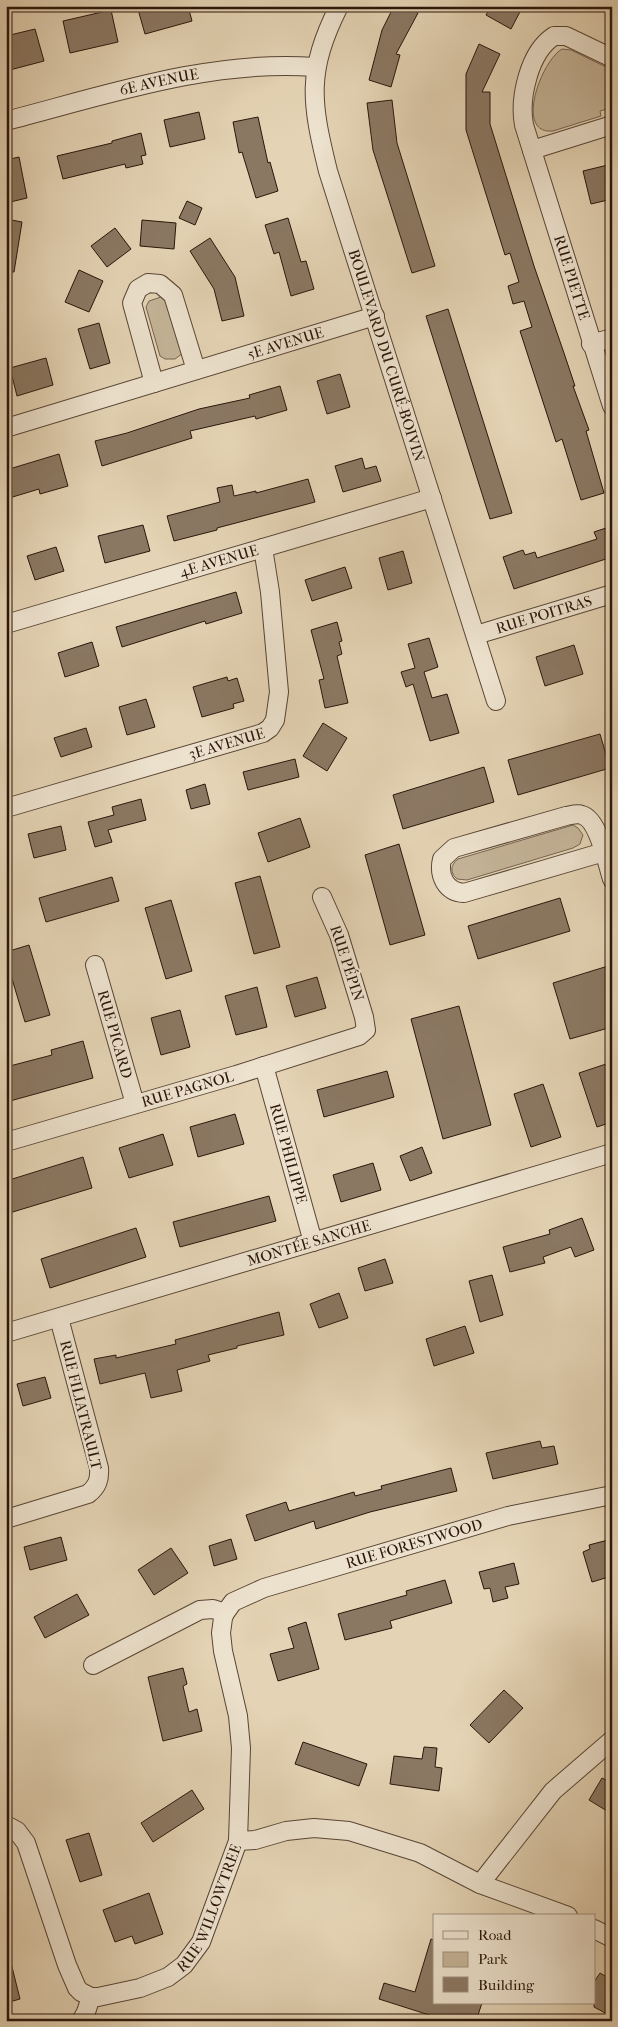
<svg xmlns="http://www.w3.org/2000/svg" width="618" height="2027" viewBox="0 0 618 2027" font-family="'IM FELL French Canon',serif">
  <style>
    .green { fill: #c4b397; stroke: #776451 }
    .building { fill: #8b7863; stroke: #2a160b }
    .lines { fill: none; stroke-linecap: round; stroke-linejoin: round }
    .minor-casing { stroke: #584535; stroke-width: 20 }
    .minor { stroke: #ede2ce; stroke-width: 18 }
    .labels { text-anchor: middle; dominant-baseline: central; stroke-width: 4.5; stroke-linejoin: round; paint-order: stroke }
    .street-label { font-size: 15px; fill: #2a160b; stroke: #ede2ce }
  </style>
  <rect width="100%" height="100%" fill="#e4d3b4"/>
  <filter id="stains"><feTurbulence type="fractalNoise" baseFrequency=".004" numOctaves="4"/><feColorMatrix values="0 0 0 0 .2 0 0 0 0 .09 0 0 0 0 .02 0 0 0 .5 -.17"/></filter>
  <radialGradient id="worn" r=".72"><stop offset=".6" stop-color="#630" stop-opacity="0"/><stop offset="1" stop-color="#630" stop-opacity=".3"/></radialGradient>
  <g class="green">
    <path d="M 562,49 L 571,50 L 612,70 L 612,113 L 608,114 L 607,109 L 600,111 L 601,116 L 553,131 C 514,135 541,61 562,49 Z"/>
    <polygon points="167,295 183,353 175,359 165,359 160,356 146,307 149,301"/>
    <path d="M 573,825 L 578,828 L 583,835 L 580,844 L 573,848 L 467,880 L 457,879 C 450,873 450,865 458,859 Z"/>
  </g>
  <g class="building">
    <polygon points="137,6 188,6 192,21 145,34"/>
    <polygon points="394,6 405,6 418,13 396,54 400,55 391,87 369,80 382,30"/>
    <polygon points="491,6 523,6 511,29 486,15"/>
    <polygon points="111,10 118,42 70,53 63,21"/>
    <polygon points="35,29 44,61 6,71 6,36"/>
    <polygon points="479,44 500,54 482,92 490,92 490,124 534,266 565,356 575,386 573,386 589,430 586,431 604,493 581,500 562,439 556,442 520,331 532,327 524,301 513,304 508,286 519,282 510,253 505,255 466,130 466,74"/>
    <polygon points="392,100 397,143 435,266 412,273 373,150 367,103"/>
    <polygon points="199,112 205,139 170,147 164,120"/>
    <polygon points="258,117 268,163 270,162 278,191 256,198 242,152 239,153 233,122"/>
    <polygon points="141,133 146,155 141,156 143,164 126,168 125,164 63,179 57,156 112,143 112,141"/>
    <polygon points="19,157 27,198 6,203 6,160"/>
    <polygon points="612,164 612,199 591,204 583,171"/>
    <polygon points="187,201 202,208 195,225 179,218"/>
    <polygon points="288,218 301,262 306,261 314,289 291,296 279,252 274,254 265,225"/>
    <polygon points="6,219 22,222 14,272 6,272"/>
    <polygon points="142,220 176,223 174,249 140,246"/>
    <polygon points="115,228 131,249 107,267 91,246"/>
    <polygon points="210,238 235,277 244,316 222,321 214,289 190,251"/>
    <polygon points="79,270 103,281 89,312 65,302"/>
    <polygon points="448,309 512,513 490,519 426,316"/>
    <polygon points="99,323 110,363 90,369 78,329"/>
    <polygon points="46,358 53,385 17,396 10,368"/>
    <polygon points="340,374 350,407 327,414 317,381"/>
    <polygon points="280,386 287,410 256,419 255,416 190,431 192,438 102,466 95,441 127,433 199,409 250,398 249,395"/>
    <polygon points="59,454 68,486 40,494 39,489 6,499 6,470"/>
    <polygon points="362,458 365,469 376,466 381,481 343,492 335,466"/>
    <polygon points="308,479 315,502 217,528 217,530 174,541 167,516 220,502 217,488 232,485 234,496 256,491 256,493"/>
    <polygon points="143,525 150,551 105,563 98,536"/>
    <polygon points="612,526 612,557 514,589 503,557 523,550 525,555 535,552 537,558 597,539 594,532"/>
    <polygon points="56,547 64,571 35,580 27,556"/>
    <polygon points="403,551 412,583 388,590 379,558"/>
    <polygon points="345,567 352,588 312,601 305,580"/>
    <polygon points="236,592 242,613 206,624 205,621 122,647 116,627"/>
    <polygon points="337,622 342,641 339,642 342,654 337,656 348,703 325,708 319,680 324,679 311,630"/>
    <polygon points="429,638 438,667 424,672 432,698 447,694 459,733 430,741 413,684 406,687 401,672 415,668 408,644"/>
    <polygon points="92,642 99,666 65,677 58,653"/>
    <polygon points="574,645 583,674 545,686 536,657"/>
    <polygon points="227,677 228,681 237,678 244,701 233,704 234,708 202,717 193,687"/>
    <polygon points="146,699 155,727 127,735 119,707"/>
    <polygon points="323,723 347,738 327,771 303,756"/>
    <polygon points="86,728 92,747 61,757 54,738"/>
    <polygon points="600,734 610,768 518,795 508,760"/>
    <polygon points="295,759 299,777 248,790 243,772"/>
    <polygon points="484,767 494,802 403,829 393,795"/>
    <polygon points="205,784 210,804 191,809 186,790"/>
    <polygon points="141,799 146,820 108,830 112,842 95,847 88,822 114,815 112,807"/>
    <polygon points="300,818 310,847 268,862 258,833"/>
    <polygon points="61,826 66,850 34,858 28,834"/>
    <polygon points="399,844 425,935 390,945 365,855"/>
    <polygon points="260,876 280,947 254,954 235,883"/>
    <polygon points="112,877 119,901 46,922 39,898"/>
    <polygon points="560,898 570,931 478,959 468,926"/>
    <polygon points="171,900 192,971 166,979 145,908"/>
    <polygon points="29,945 50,1015 25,1022 6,959 6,952"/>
    <polygon points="608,966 612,979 612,1027 570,1039 553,983"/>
    <polygon points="317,977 326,1008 295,1017 286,986"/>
    <polygon points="257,987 267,1027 236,1035 225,996"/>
    <polygon points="459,1006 491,1125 443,1139 411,1019"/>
    <polygon points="180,1010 190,1047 161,1055 151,1018"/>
    <polygon points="83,1041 93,1078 10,1101 6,1088 6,1067 52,1055 51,1050"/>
    <polygon points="612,1062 612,1122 597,1127 579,1073"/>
    <polygon points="387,1071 394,1097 324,1117 317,1090"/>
    <polygon points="543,1084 561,1137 531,1147 514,1094"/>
    <polygon points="235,1114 244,1144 198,1157 190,1127"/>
    <polygon points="163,1134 173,1165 129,1178 119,1148"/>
    <polygon points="422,1147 432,1173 410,1181 400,1156"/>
    <polygon points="83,1157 92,1188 6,1214 6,1181"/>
    <polygon points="373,1163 381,1190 341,1202 333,1175"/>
    <polygon points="269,1196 276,1221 180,1247 173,1222"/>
    <polygon points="582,1218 594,1250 575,1257 571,1247 543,1257 545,1263 510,1272 503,1247 550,1234 549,1230"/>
    <polygon points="136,1228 146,1257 50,1288 41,1259"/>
    <polygon points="385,1259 393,1283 365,1291 358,1268"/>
    <polygon points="492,1275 503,1315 480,1322 469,1281"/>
    <polygon points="339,1293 348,1318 319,1328 310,1304"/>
    <polygon points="279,1312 284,1335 237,1346 237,1348 208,1355 210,1361 177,1370 182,1391 151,1398 145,1373 100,1384 94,1359 116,1355 116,1358 176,1344 175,1340"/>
    <polygon points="465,1326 474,1353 434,1366 426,1339"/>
    <polygon points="45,1377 51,1398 23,1406 17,1384"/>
    <polygon points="540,1441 542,1448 554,1446 558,1464 493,1479 486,1453"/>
    <polygon points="451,1468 457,1491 370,1512 316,1529 314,1521 255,1541 246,1515 286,1502 289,1511 354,1492 355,1496 382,1489 381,1486"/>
    <polygon points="61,1537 67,1560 30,1570 24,1547"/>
    <polygon points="231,1539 237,1559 214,1566 209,1546"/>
    <polygon points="612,1539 612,1576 592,1582 583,1552 590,1549 589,1545"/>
    <polygon points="171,1548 188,1573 154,1595 138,1570"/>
    <polygon points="514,1563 519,1584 505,1587 508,1598 493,1602 490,1588 484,1589 479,1572"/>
    <polygon points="445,1580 452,1603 390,1621 392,1628 345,1640 338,1614 407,1595 406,1591"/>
    <polygon points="77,1594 89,1615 45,1638 34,1617"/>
    <polygon points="306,1622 319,1669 278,1681 270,1654 294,1648 288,1628"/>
    <polygon points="183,1668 187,1684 183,1686 189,1712 197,1709 202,1731 163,1741 148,1677"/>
    <polygon points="504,1690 523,1708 489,1743 470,1725"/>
    <polygon points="303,1742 367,1764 359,1786 295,1764"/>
    <polygon points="424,1747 437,1748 435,1767 442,1768 439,1791 390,1784 394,1756 422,1759"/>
    <polygon points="602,1778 612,1783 612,1814 589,1800"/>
    <polygon points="192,1790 204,1809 153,1842 141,1823"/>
    <polygon points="89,1833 102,1875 80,1882 66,1840"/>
    <polygon points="149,1893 163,1934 135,1944 132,1936 115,1942 103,1910"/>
    <polygon points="431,1939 434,1940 434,2003 482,2003 476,2021 448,2021 379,1999 384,1983 415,1992"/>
    <polygon points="11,1963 20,1999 6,2003 6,1964"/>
    <polygon points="600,1973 612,1980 612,2006 607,2014 594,2007 594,1982"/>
  </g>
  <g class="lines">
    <defs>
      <g id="minor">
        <path id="s1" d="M 339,6 C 306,72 311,102 328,171 L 496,701"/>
        <path id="s2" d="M 612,58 L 566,36 L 554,36 C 529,52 519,98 524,125 L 612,406"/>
        <path id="s3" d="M 6,121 C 106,95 212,59 315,67"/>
        <polyline points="532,150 612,125"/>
        <polyline points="591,344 612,338"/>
        <polyline points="154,383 132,303 138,289 148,283 160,284 173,295 196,370"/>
        <path id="s4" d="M 6,428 L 375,316"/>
        <path id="s5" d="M 6,624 L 432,498"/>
        <path id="s6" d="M 476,635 L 612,594"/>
        <path id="s7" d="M 6,808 L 263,733 L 270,728 L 275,720 L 279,692 L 270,592 L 263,548"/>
        <path d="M 604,852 L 464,893 C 446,892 438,876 442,859 L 454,848 L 566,816 C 572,815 577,813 582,815 C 599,820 607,864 612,879"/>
        <path id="s8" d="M 95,965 L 135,1104"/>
        <path id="s9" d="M 264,1066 L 313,1242"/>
        <path id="s10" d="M 6,1142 L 236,1075 L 359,1036 L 366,1030 L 364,1017 L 339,935 L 322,897"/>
        <path id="s11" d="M 6,1333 L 612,1153"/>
        <path d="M 6,1519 L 88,1494 C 97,1487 100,1480 99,1468 L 59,1318"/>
        <polyline points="93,1665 200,1610 213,1609 225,1613"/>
        <path id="s12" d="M 6,1825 L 17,1831 L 26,1843 L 67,1965 L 77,1988 L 81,1992 L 91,1997 L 98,1997 L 140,1988 L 168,1977 L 184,1965 L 201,1942 L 238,1841 L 241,1748 L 238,1716 L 223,1651 L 221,1633 L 223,1618 L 225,1613 L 233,1602 L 264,1588 L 508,1516 L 612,1495"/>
        <polyline points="238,1841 255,1840 286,1831 314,1828 349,1831 420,1853 480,1884 568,1916"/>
        <polyline points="480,1884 553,1791 612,1740"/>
        <polyline points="594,1929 612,1938"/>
        <polyline points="81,2021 86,2012 91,1997"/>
      </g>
    </defs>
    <use href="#minor" class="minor-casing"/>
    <use href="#minor" class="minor"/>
  </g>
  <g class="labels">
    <g class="street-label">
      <text stroke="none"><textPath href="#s3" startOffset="158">6E AVENUE</textPath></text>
      <text stroke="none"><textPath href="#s2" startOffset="321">RUE PIETTE</textPath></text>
      <text stroke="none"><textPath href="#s4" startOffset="292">5E AVENUE</textPath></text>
      <text stroke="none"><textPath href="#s1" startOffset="364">BOULEVARD DU CURÉ-BOIVIN</textPath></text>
      <text stroke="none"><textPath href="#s5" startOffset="222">4E AVENUE</textPath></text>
      <text stroke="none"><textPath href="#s6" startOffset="71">RUE POITRAS</textPath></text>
      <text stroke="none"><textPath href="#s7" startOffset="230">3E AVENUE</textPath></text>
      <text transform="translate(347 963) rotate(72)">RUE PÉPIN</text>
      <text stroke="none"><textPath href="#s8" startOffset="72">RUE PICARD</textPath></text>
      <text stroke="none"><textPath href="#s10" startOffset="189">RUE PAGNOL</textPath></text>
      <text stroke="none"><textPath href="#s9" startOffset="91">RUE PHILIPPE</textPath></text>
      <text stroke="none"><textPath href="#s11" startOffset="316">MONTÉE SANCHE</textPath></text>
      <text transform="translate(81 1405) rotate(76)">RUE FILIATRAULT</text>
      <text stroke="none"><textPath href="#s12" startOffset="869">RUE FORESTWOOD</textPath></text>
      <text stroke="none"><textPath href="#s12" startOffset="361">RUE WILLOWTREE</textPath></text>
    </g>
  </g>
  <rect width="618" height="2027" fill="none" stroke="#e4d3b4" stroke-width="25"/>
  <rect x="8" y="8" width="603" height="2012" fill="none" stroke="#2a160b" stroke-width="2.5"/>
  <rect x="12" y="12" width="593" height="2002" fill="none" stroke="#2a160b"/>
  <rect x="433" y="1914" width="162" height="90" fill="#ede2ce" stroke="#9f9080"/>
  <rect x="443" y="1931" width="25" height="8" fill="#ede2ce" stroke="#9f9080"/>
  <text x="478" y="1940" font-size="15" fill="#2a160b">Road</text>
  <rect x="443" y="1952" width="25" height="15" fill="#c4b397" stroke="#9f9080"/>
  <text x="478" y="1964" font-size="15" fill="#2a160b">Park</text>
  <rect x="443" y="1977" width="25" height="15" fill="#8b7863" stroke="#9f9080"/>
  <text x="478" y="1990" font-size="15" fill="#2a160b">Building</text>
  <rect width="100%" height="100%" filter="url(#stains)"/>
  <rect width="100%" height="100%" fill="url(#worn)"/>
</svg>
